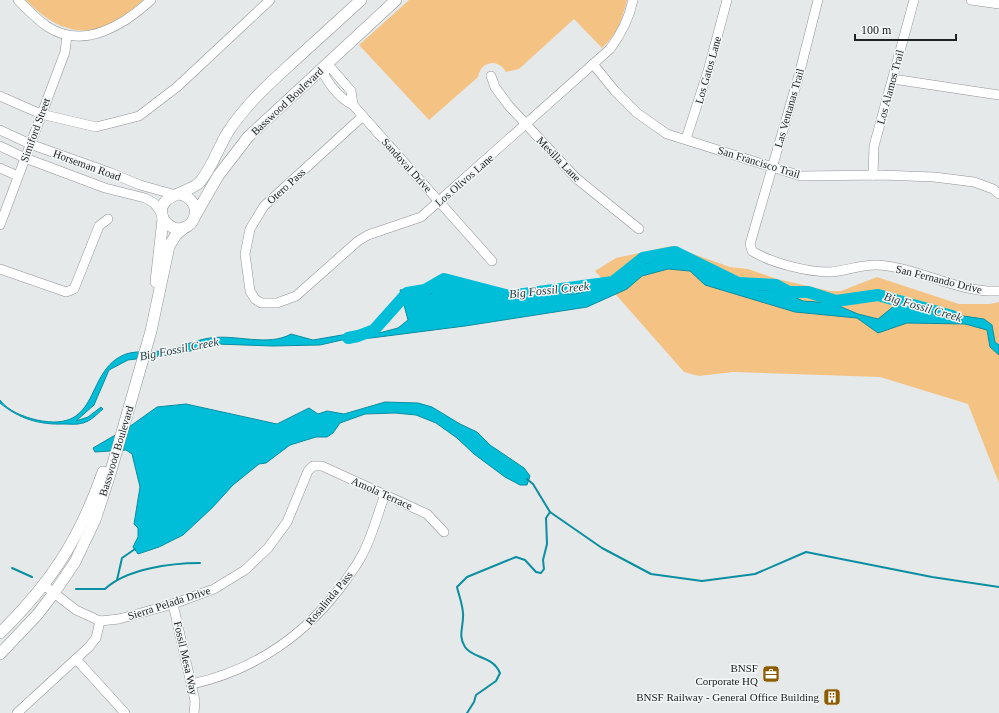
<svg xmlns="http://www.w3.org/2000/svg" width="999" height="713" viewBox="0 0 999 713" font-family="'Times New Roman',serif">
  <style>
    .green { fill: #f4c384 }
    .water { fill: #00bdd8; stroke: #0a8ea1 }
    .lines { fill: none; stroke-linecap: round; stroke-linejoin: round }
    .stream { stroke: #0a8ea1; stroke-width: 2 }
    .river { stroke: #00bdd8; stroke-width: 12 }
    .minor-casing { stroke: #909494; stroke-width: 10 }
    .major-casing { stroke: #909494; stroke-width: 12 }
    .minor { stroke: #fff; stroke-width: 9 }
    .major { stroke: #fff; stroke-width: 11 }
    .labels { text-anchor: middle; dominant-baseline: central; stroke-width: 3; stroke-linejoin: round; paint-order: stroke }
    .street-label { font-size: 11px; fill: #212222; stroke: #f3f7f7 }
    .poi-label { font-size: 11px; fill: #212222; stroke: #f3f7f7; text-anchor: end }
    .water-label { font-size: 12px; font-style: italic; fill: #233c41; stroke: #f3f7f7 }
  </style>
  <rect width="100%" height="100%" fill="#e6e9ea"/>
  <g class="green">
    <path d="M 26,0 L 143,0 C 100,39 67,42 26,0 Z"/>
    <path d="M 409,0 L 627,0 C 622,20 617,34 602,48 L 574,19 L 519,69 L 506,72 C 498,58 481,61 478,77 L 429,120 L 359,45 Z"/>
    <polygon points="671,246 730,267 748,269 777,279 830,291 841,291 877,277 959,304 990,304 999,302 999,483 968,404 880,377 733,372 699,376 684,372 595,271 616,258"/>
  </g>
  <g class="water">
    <path d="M 674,254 L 685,258 L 735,284 L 760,290 L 780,290 L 803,301 L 832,303 L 858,314 L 878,319 L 894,306 L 984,319 L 992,325 L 995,342 L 999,345 L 999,355 L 990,347 L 987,330 L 965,324 L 907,323 L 878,333 L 857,318 L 795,312 L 705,285 L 690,271 L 668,269 L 642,276 L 627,289 L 587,307 L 465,326 L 371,338 L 342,340 L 320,345 L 272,346 L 216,344 L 183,353 L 128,360 L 109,370 L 94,405 L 76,421 L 88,417 L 101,407 L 103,409 C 97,414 91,421 83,423 C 77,425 70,424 64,424 C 40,425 19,419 0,403 L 0,400 C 8,411 24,417 37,420 C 103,434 83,370 126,354 C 138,350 154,353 166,350 C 181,347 195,340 210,338 C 236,334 268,347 291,334 L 313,340 L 342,335 L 379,333 L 398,328 L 408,320 L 400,290 C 411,288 420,292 431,294 L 442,282 L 451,286 L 466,287 L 517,295 L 575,294 L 619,284 L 639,266 Z"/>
    <polygon points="385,402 418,403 432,407 460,424 477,432 490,445 524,468 530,476 527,485 520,485 505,477 474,454 457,438 436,423 416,415 395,413 365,414 340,423 333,433 327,437 316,437 290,445 266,463 259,464 233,485 212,508 183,535 159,547 138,554 133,547 138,537 138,528 134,524 140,487 132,454 126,450 95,452 93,448 129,427 157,407 186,404 277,424 309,408 318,414 327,411 344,414"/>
  </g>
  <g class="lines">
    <g class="stream">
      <polyline points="527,479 533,484 550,512 602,548 651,574 702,581 755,574 806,552 932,577 999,587"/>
      <polyline points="12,568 32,577"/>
      <polyline points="117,580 122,558 135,549"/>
      <path d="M 76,589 L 105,589 C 126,569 171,563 200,563"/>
      <path d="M 467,713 L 474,702 L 476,695 L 496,681 L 500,673 C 492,655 473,659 465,647 C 458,636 463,628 463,617 C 464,608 459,596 457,587 L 467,577 L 516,557 L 525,560 L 536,572 L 541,573 L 544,569 L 543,560 L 547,544 L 546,518 L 550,512"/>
    </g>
    <polyline class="river" points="348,338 358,336 374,330 407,293 425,290 444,279 509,296 613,282 643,258 675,252 738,283 776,285 789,292 808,292 836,301 878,295 952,316"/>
    <defs>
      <g id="minor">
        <path d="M 18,0 C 28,10 37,20 48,27 C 84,50 124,25 151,0"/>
        <path d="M 818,0 L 799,75 L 750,244 L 752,251 C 771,263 807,272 830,272 C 846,271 862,264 878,265 C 920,268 957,293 999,291"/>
        <polyline points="971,0 999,4"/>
        <polyline points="593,64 615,91 637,113 667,134 801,176 881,175 934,177 974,182 993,189 999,194"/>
        <path d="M 322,68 L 332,69 L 351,91 L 353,105 C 340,99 325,81 322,68 Z"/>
        <polyline points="491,76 495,87 509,106 576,178 639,229"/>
        <polyline points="893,79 999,95"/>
        <polyline points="0,96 41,114 96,127 139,116 177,87 270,0"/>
        <polyline points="353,105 492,261"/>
        <path d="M 363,116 L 264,206 L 250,229 L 245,254 L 250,291 L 255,299 L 261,303 L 277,303 L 296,296 L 358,241 L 368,235 L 421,217 L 610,49 C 622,33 629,19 633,0"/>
        <polyline points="0,130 30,144 111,173 140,185 176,195"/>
        <polyline points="686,139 708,71 727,0"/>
        <polyline points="0,146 25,158 105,188 145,198 154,203 162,214"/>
        <polyline points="0,168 18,176"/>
        <polyline points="873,175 874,146 914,0"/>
        <polyline points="0,225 65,52 67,35"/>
        <polyline points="0,269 66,292 74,289 99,226 108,219"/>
        <polyline points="45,586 76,610 100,621 119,619 173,604 214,589 245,570 268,548 287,522 308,471 313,466 322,466 427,514 444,532"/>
        <polyline points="173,604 195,701 194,713"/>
        <polyline points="76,659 125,713"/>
        <path d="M 192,684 C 256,670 308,633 346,580 C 351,572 357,565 361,557 C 372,538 377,515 385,495"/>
        <polyline points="17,713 89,647 96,638 100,621"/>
      </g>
      <g id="major">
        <path d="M 179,194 C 206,200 196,234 174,228 C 169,226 165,222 163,218 C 154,194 189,194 200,182 C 212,168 218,148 228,132 C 246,104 270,83 294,61 C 316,41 339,20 361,0"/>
        <polyline points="195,216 218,176 248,137 396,0"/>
        <polyline points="156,282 163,219"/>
        <path d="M 0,633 C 51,583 79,540 103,472"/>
        <polyline points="0,654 37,615 54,593 75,562 95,520 110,474 151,331 169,246 176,235 185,227"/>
      </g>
    </defs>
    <use href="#minor" class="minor-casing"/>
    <use href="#major" class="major-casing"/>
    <use href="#minor" class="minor"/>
    <use href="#major" class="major"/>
  </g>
  <defs>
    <symbol id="office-square" viewBox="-11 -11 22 22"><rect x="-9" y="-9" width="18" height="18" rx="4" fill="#8c5c05" stroke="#f3f7f7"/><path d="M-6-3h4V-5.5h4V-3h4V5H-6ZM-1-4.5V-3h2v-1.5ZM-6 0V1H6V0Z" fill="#fff"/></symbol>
    <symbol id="building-square" viewBox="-11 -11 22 22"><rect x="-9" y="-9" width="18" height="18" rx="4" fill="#8c5c05" stroke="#f3f7f7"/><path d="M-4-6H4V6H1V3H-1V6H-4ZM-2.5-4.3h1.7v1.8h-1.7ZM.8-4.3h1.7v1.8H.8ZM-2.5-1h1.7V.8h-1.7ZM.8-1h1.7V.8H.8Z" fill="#fff"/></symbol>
  </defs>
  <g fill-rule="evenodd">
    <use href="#office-square" x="761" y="664" width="20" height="20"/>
    <use href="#building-square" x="822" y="687" width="20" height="20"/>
  </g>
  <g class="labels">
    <g class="street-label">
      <text transform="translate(708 70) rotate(-74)">Los Gatos Lane</text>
      <text transform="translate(890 87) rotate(-75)">Los Alamos Trail</text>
      <text transform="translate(287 101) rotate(-43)">Basswood Boulevard</text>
      <text transform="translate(789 108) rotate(-74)">Las Ventanas Trail</text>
      <text transform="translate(35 130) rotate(-70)">Simiford Street</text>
      <text transform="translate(559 159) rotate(46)">Mesilla Lane</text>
      <text transform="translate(759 162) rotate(17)">San Francisco Trail</text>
      <text transform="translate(87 165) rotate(20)">Horseman Road</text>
      <text transform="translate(407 165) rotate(48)">Sandoval Drive</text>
      <text transform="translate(464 180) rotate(-41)">Los Olivos Lane</text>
      <text transform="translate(286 186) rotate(-42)">Otero Pass</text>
      <text transform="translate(939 279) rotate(14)">San Fernando Drive</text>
      <text transform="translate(116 451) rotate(-73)">Basswood Boulevard</text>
      <text transform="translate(382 493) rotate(24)">Amola Terrace</text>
      <text transform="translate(329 598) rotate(-50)">Rosalinda Pass</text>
      <text transform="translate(169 603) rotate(-18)">Sierra Pelada Drive</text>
      <text transform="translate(186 658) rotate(77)">Fossil Mesa Way</text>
    </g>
    <g class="poi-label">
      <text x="758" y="668">BNSF<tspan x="758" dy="13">Corporate HQ</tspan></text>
      <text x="819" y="697">BNSF Railway - General Office Building</text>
    </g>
    <g class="water-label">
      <text transform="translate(549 290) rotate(-6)">Big Fossil Creek</text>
      <text transform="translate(923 307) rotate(16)">Big Fossil Creek</text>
      <text transform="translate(179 349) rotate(-11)">Big Fossil Creek</text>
    </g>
  </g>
  <path d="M855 34v6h101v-6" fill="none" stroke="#212222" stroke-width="2"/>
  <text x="861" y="34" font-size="12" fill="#212222" stroke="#f3f7f7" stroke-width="3" paint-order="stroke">100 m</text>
</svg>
